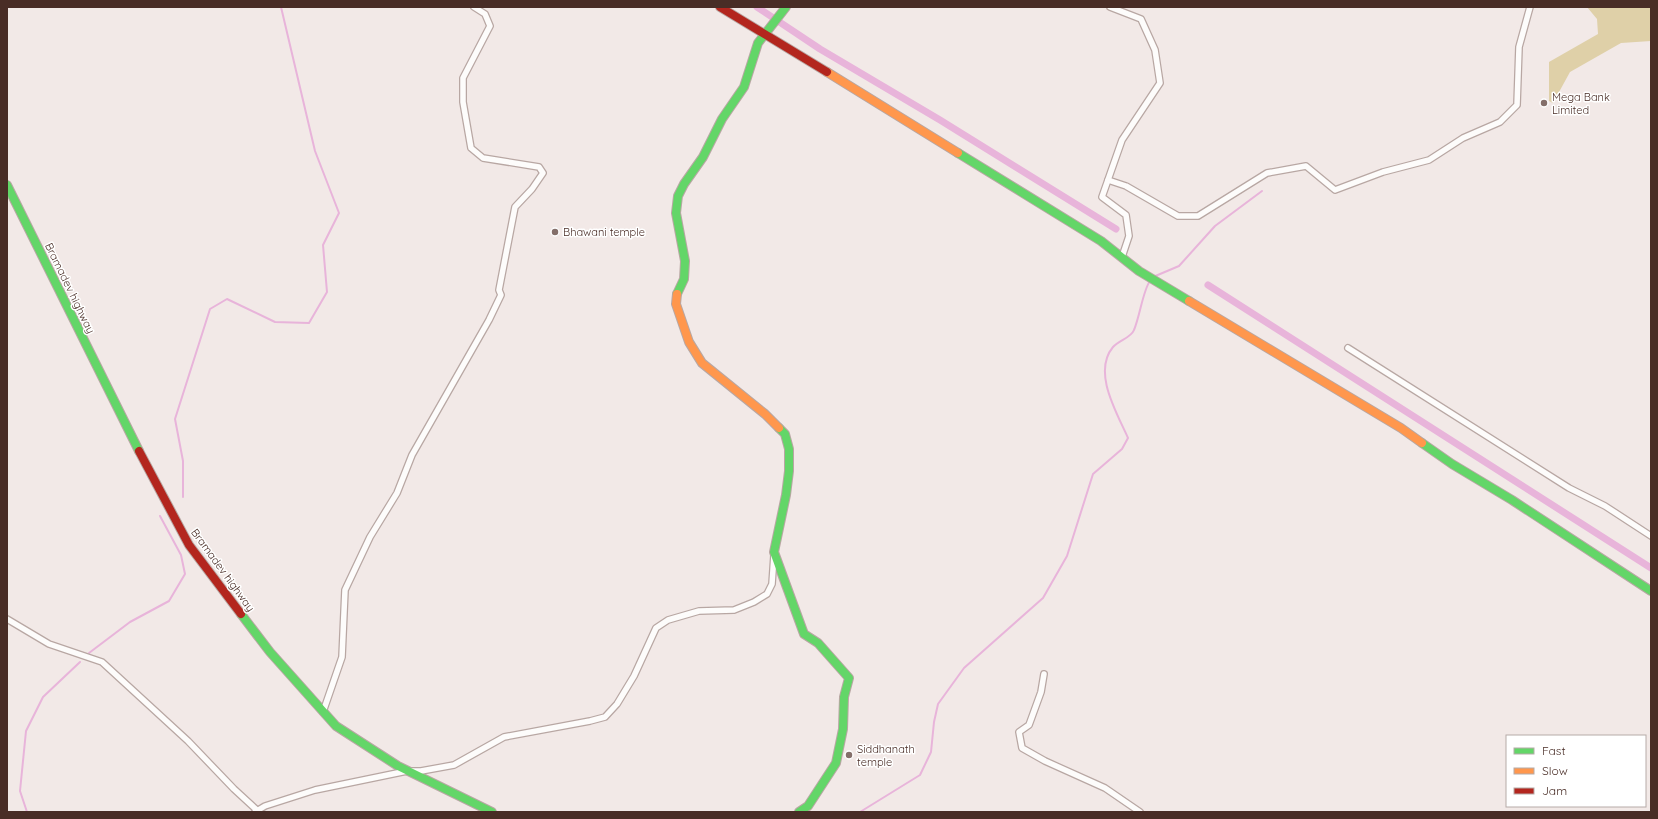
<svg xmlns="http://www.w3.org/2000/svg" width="1658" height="819" viewBox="0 0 1658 819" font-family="Quicksand,sans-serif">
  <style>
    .green { fill: #dfd0a8 }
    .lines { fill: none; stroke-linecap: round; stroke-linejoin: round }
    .stream { stroke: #e8b4da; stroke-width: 2 }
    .canal { stroke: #e8b4da; stroke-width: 7 }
    .street-casing { stroke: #b8a7a3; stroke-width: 8 }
    .fast-casing { stroke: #b8a7a3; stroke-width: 10 }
    .slow-casing { stroke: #b8a7a3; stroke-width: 10 }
    .jam-casing { stroke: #b8a7a3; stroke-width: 10 }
    .street { stroke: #fdfcfb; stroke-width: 5.5 }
    .fast { stroke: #63d668; stroke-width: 8 }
    .slow { stroke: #ff974d; stroke-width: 8 }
    .jam { stroke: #b3261e; stroke-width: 8 }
    .poi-dot { fill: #846f6a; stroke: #fff; stroke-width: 1.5 }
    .labels { text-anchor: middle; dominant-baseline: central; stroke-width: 3; stroke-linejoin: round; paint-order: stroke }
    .poi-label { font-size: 11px; fill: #492d26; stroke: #fff; text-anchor: start }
    .street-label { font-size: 11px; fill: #492d26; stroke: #fff }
  </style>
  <rect width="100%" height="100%" fill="#f2e9e7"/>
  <polygon class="green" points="1587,7 1651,7 1651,41 1621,43 1570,72 1553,103 1549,101 1549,62 1598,34 1597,19"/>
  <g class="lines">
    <g class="stream">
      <polyline points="1153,277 1179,266 1215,226 1262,191"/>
      <polyline points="183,497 183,461 175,419 210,309 227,299 275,322 309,323 327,292 323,245 339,213 315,151 281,7"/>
      <polyline points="89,653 130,622 169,601 185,574 181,555 160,516"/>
      <polyline points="27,812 20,791 26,731 43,697 80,662"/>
      <path d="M 860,812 L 920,775 L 931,752 L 934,722 L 938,704 L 964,668 L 1043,598 L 1067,556 L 1093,474 L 1122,449 L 1128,438 C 1117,413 1092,372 1113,347 C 1119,340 1131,338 1134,330 C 1140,316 1143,290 1150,281"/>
    </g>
    <g class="canal">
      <polyline points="757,7 820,49 940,120 1116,229"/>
      <polyline points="1208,285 1651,568"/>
    </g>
    <defs>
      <g id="street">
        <polyline points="1110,7 1141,19 1155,50 1160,83 1122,140 1102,197 1126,215 1129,236 1122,257"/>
        <polyline points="1108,180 1126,186 1178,216 1198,216 1267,173 1306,166 1335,190 1383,172 1429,160 1463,138 1500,122 1517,105 1519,47 1530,7"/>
        <polyline points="1348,348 1569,488 1605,506 1651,536"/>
        <polyline points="7,619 49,644 102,662 188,741 234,789 259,812"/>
        <polyline points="1044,674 1041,692 1029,725 1019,732 1022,748 1045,761 1105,788 1140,812"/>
        <polyline points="323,712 342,657 345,590 370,537 397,493 412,455 489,320 501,295 499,290 515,207 532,189 543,173 539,167 483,158 471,148 463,102 463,78 490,26 485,14 474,7"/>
        <polyline points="255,812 265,806 315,790 407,771 421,771 454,765 504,737 590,721 605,717 617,704 634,676 656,628 668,620 699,611 734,610 754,602 767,594 772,584 774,555"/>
      </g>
      <g id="fast">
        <polyline points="958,153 1101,241 1139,271 1189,301"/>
        <polyline points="7,185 139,451"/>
        <polyline points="677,294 684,279 685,261 676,213 678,196 684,184 703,157 722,119 744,87 758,43 786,7"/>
        <polyline points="779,428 785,434 789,449 789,471 786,495 774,552 804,634 818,643 849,678 844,697 843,729 836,763 808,806 799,812"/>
        <polyline points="1422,443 1452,464 1512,500 1651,591"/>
        <polyline points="241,614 270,652 336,726 398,766 492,812"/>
      </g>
      <g id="slow">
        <polyline points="827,72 958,153"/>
        <polyline points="677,294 676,304 689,342 702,363 765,414 779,428"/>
        <polyline points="1189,301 1401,428 1422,443"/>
      </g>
      <g id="jam">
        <polyline points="720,7 827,72"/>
        <polyline points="139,451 189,545 241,614"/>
      </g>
    </defs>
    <use href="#street" class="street-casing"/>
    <use href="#fast" class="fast-casing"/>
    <use href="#slow" class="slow-casing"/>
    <use href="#jam" class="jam-casing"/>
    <use href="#street" class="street"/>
    <use href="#fast" class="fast"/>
    <use href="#slow" class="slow"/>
    <use href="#jam" class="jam"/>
  </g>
  <g class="poi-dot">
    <circle cx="1544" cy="103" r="4"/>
    <circle cx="555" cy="232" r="4"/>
    <circle cx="849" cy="755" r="4"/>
  </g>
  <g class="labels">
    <g class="poi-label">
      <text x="1552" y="97">Mega Bank<tspan x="1552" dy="13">Limited</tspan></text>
      <text x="563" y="232">Bhawani temple</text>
      <text x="857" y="749">Siddhanath<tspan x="857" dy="13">temple</tspan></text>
    </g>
    <g class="street-label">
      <text transform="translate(70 288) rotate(64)">Bramadev highway</text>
      <text transform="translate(223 570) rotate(54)">Bramadev highway</text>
    </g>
  </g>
  <rect width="1658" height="819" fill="none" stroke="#492d26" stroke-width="16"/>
  <rect x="1506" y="735" width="140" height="72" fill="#ffffff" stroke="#b6aba8"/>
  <rect x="1514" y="748" width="20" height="6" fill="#63d668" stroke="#b6aba8"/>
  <text x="1542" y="755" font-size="12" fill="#492d26">Fast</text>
  <rect x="1514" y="768" width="20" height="6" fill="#ff974d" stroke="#b6aba8"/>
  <text x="1542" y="775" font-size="12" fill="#492d26">Slow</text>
  <rect x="1514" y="788" width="20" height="6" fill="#b3261e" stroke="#b6aba8"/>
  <text x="1542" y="795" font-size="12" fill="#492d26">Jam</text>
</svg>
